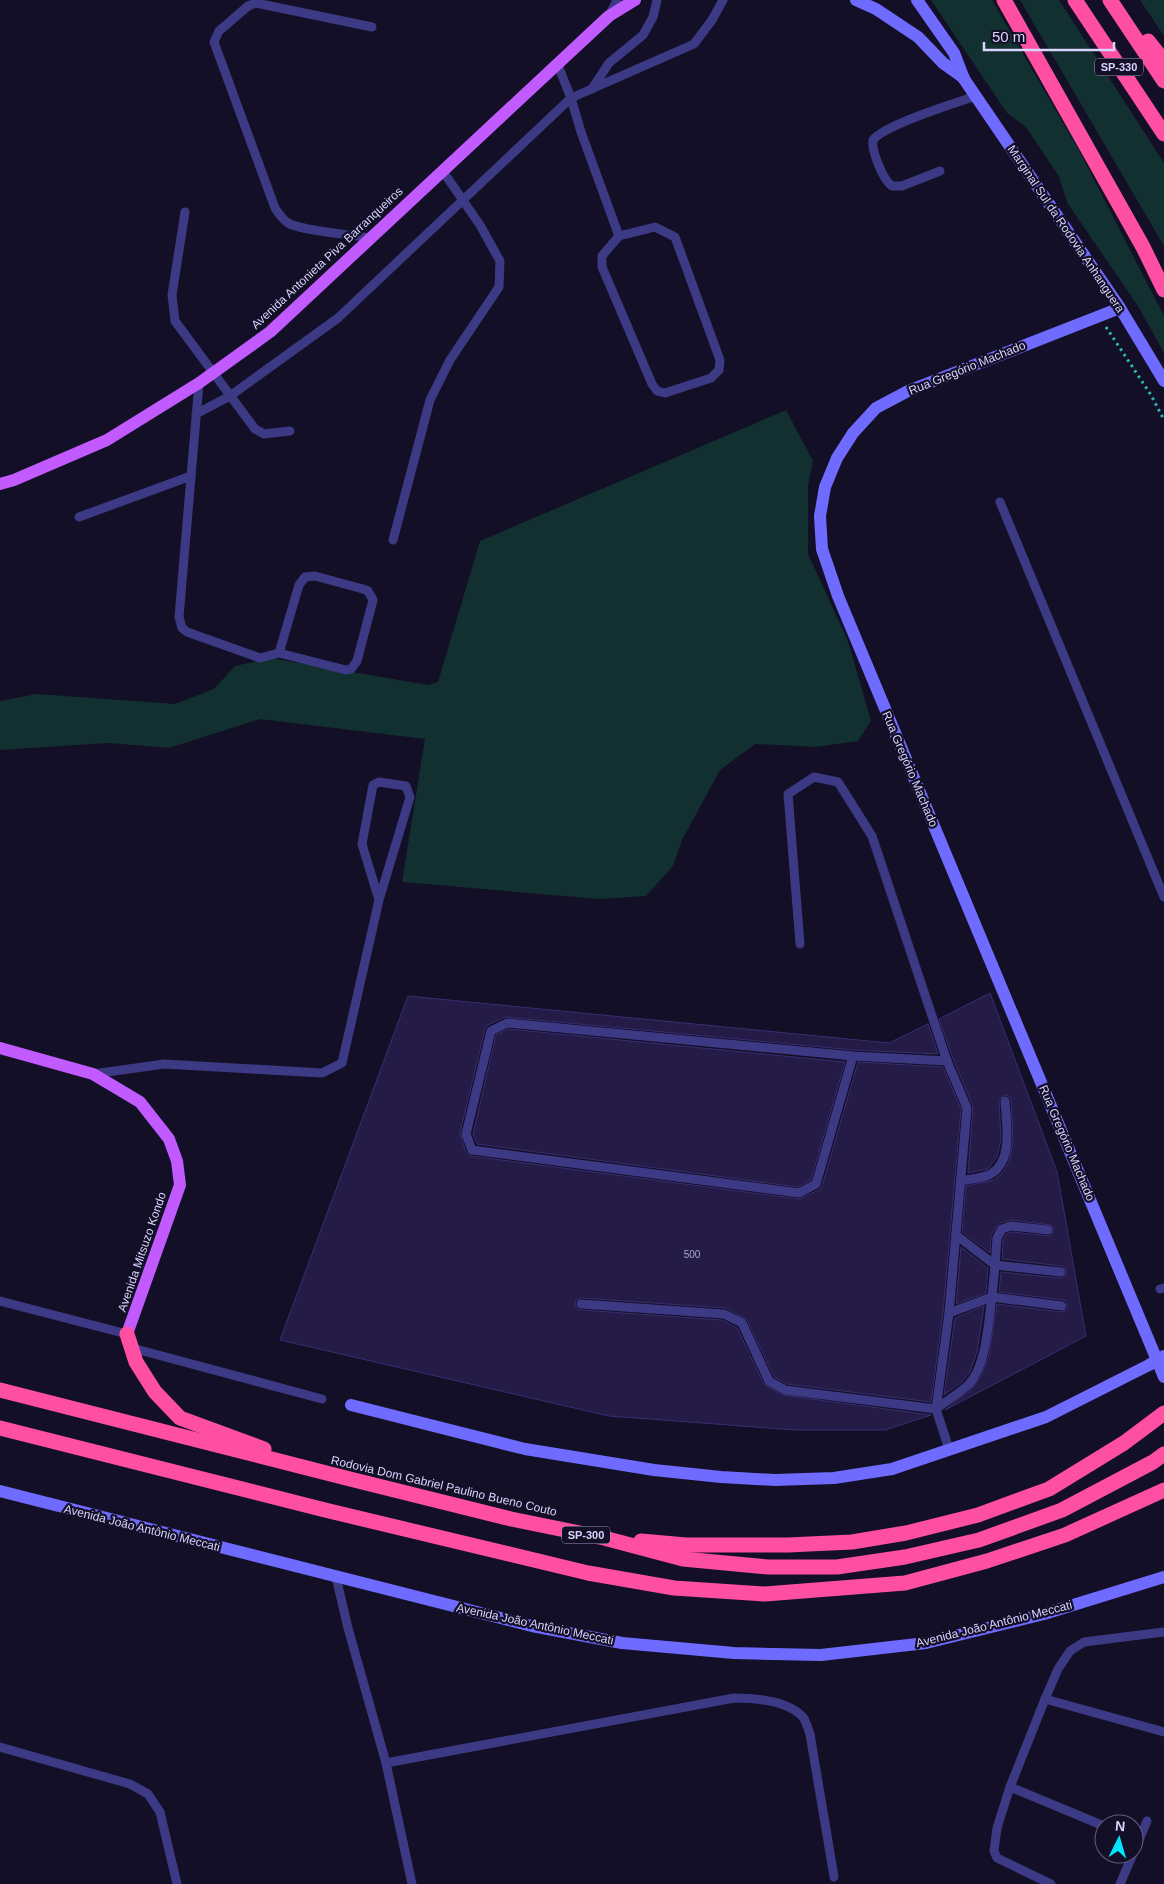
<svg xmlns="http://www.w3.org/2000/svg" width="1164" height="1884" viewBox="0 0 1164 1884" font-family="Helvetica,sans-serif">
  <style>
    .green { fill: #12302f }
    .building { fill: #241b47; stroke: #3b2d73 }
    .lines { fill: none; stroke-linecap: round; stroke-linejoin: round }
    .path { stroke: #2fb8b0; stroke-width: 3; stroke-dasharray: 2.5 4; stroke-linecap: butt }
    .lane { stroke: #3d3a85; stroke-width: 9 }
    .secondary { stroke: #6f6bff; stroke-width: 12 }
    .primary { stroke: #c25bff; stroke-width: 12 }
    .highway { stroke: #ff4fa3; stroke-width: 15 }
    .labels { text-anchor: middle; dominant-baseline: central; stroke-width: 4.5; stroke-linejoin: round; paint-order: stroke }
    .number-label { font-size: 10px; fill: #aca6d1 }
    .shield { fill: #130f26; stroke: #9e99be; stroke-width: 1 }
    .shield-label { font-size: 11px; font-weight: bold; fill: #d9d4ff }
    .street-label { font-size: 12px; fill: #d9d4ff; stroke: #130f26 }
  </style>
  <rect width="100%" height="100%" fill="#130f26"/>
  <g class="green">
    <polygon points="931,0 992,0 1081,154 1164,316 1164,353 1138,306 1068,204 1058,175 1026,127 1007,113"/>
    <polygon points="1020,0 1059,0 1164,163 1164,246"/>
    <polygon points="1140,0 1164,0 1164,36"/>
    <polygon points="786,410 813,461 808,486 808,554 848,641 871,721 858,741 815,747 755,744 720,770 682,840 673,866 646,896 599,899 402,882 425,739 260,719 169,748 109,743 0,750 0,701 37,694 175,704 214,689 235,666 270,658 428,685 438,682 480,541"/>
  </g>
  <g class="building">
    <polygon points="990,993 1057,1172 1086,1336 945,1410 970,1391 981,1377 989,1355 997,1304 1061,1312 1067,1310 1068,1306 1066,1301 1063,1300 999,1292 1001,1272 1060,1278 1066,1276 1067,1270 1062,1266 1002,1259 1003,1240 1006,1234 1012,1232 1050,1236 1054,1231 1051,1225 1012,1220 1000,1223 991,1235 990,1253 962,1232 966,1186 994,1180 1003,1172 1009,1162 1013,1141 1011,1101 1010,1097 1005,1095 999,1099 1001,1140 997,1157 988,1169 968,1173 973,1106 953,1059 939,1019"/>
    <polygon points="408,996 889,1043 928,1024 938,1054 853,1050 505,1017 488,1025 485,1029 460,1133 466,1152 471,1156 799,1199 819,1190 822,1186 858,1062 943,1067 961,1109 943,1312 931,1402 787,1384 774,1377 747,1320 726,1308 581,1298 576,1300 575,1304 577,1309 581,1310 722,1320 737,1328 764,1384 782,1395 931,1415 885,1430 795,1430 609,1416 280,1340"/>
    <polygon points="508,1029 845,1062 811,1180 798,1187 477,1144 473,1134 496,1035"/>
    <polygon points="961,1247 988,1268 986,1293 956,1304"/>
    <polygon points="984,1306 977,1352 970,1372 962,1382 944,1395 955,1318"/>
  </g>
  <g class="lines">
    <polyline class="path" points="1106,327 1151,395 1164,420"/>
    <g class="lane">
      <polyline points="609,16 617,0"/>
      <polyline points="557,63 571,98 581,132 619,236"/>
      <polyline points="592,89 609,63 643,35 653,17 657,0"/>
      <path d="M 940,171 L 902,186 L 892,186 C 883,180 871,150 873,140 C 884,125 955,103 976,96"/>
      <polyline points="185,212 172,295 175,321 255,429 264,434 290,431"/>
      <polygon points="655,227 675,237 720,360 719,370 711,378 665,393 657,391 652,384 602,267 602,256 619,236"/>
      <path d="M 371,238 C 353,235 302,231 288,223 C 282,219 279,214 275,208 L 214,42 L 219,31 L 248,6 L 256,3 L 372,27"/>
      <polyline points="199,383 179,617 182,628 187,632 260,658 279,653 346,670 351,669 357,661 373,600 368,591 363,589 315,576 305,577 299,585 279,653"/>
      <polyline points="196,414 230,396 338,318 571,98 694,44 712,20 723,0"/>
      <polyline points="1000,502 1164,897"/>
      <polyline points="79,517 191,476"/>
      <polyline points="393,540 430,400 450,360 499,287 500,261 480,225 442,170"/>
      <polyline points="800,944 788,794 814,777 838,782 872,836 947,1061"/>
      <polyline points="853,1056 816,1184 799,1193 472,1150 466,1134 491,1031 507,1023 853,1056 947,1061 967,1108 949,1313 936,1409"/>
      <polyline points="93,1074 164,1064 322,1073 342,1063 379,900 410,797 406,786 379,782 373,785 362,844 379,900"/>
      <path d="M 961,1181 C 969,1179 984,1178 991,1174 C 1014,1160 1006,1123 1005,1101"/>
      <polyline points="1048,1230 1011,1226 1002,1229 997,1238 995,1265 1061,1272"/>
      <polyline points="1160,1289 1164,1288"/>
      <polyline points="0,1301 127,1334"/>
      <polyline points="581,1304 724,1314 742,1323 769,1381 785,1390 936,1409 949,1449"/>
      <polyline points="949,1313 992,1297 995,1265 956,1235"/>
      <polyline points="132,1348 322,1399"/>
      <path d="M 936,1409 C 947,1400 961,1393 970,1383 C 987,1363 988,1322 992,1297 L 1062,1306"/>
      <polyline points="336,1577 348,1628 386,1763 412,1884"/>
      <polyline points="1045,1699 1058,1669 1070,1651 1084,1642 1164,1632"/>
      <polyline points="0,1747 130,1784 148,1794 160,1812 177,1884"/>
      <path d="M 386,1763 L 734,1698 C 756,1698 785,1700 802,1716 C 806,1720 808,1729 810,1734 L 834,1877"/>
      <polyline points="1010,1787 1104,1826"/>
      <polyline points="1134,1852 1147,1821"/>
      <polyline points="1051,1884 997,1858 994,1851 997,1828 1010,1787 1045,1699 1164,1732"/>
      <polyline points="1120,1884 1133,1854"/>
    </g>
    <g class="secondary">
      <polyline points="856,0 876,9 918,37 943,63 964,78"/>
      <polyline points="917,0 954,53 964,79 1120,308 1164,381"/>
      <polyline points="1120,308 908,391 876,408 853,433 837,458 825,487 820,516 822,549 838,596 1164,1377"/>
      <polyline points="351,1405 525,1449 654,1470 721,1477 775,1480 834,1478 892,1469 1046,1417 1149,1365 1164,1356"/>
      <polyline points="0,1491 532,1626 622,1643 734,1653 821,1655 926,1643 1044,1614 1164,1577"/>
    </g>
    <g class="primary">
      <polyline points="0,484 14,480 107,440 199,383 270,332 609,16 635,0"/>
      <polyline points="0,1048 93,1074 140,1102 169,1139 177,1161 180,1185 127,1334"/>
    </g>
    <g class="highway">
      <polyline points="1004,0 1143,247 1164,290"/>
      <polyline points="1075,0 1164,134"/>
      <polyline points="1110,0 1164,81"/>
      <polyline points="1148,41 1164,61"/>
      <polyline points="127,1334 136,1362 155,1392 180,1418 264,1449"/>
      <polyline points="0,1390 346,1478 511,1519 604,1538 683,1559 768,1567 837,1567 905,1557 979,1540 1062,1510 1153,1462 1164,1454"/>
      <polyline points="0,1428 325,1510 588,1573 674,1588 765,1594 905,1583 987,1561 1065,1535 1164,1490"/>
      <polyline points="641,1541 686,1545 788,1545 852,1542 906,1533 978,1515 1049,1489 1124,1443 1164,1413"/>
    </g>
  </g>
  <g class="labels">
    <g class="number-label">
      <text x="692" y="1254">500</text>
    </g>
    <g class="shield">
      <rect x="1095" y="58.5" width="48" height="17" rx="4"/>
      <rect x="562" y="1526.5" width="48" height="17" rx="4"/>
    </g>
    <g class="shield-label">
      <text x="1119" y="67">SP-330</text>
      <text x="586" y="1535">SP-300</text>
    </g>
    <g class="street-label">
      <text transform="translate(1066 229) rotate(56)">Marginal Sul da Rodovia Anhanguera</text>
      <text transform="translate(327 258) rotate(-43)">Avenida Antonieta Piva Barranqueiros</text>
      <text transform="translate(967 368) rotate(-22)">Rua Gregório Machado</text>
      <text transform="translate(910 769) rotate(67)">Rua Gregório Machado</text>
      <text transform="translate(1067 1143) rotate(67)">Rua Gregório Machado</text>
      <text transform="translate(142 1252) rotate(-71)">Avenida Mitsuzo Kondo</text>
      <text transform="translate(444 1486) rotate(13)">Rodovia Dom Gabriel Paulino Bueno Couto</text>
      <text transform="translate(142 1528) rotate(14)">Avenida João Antônio Meccati</text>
      <text transform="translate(535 1624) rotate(12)">Avenida João Antônio Meccati</text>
      <text transform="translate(994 1624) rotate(-14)">Avenida João Antônio Meccati</text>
    </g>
  </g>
  <g transform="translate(1119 1839) rotate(5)"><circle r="24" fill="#130f26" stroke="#625e7d"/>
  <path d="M0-4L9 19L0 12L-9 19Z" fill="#00e5ff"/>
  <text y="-8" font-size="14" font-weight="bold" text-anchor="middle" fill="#d9d4ff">N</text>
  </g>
  <path d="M984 42v8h130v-8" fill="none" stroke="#d9d4ff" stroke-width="2.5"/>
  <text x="992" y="42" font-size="15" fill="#d9d4ff" stroke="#130f26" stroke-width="4" paint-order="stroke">50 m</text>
</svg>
